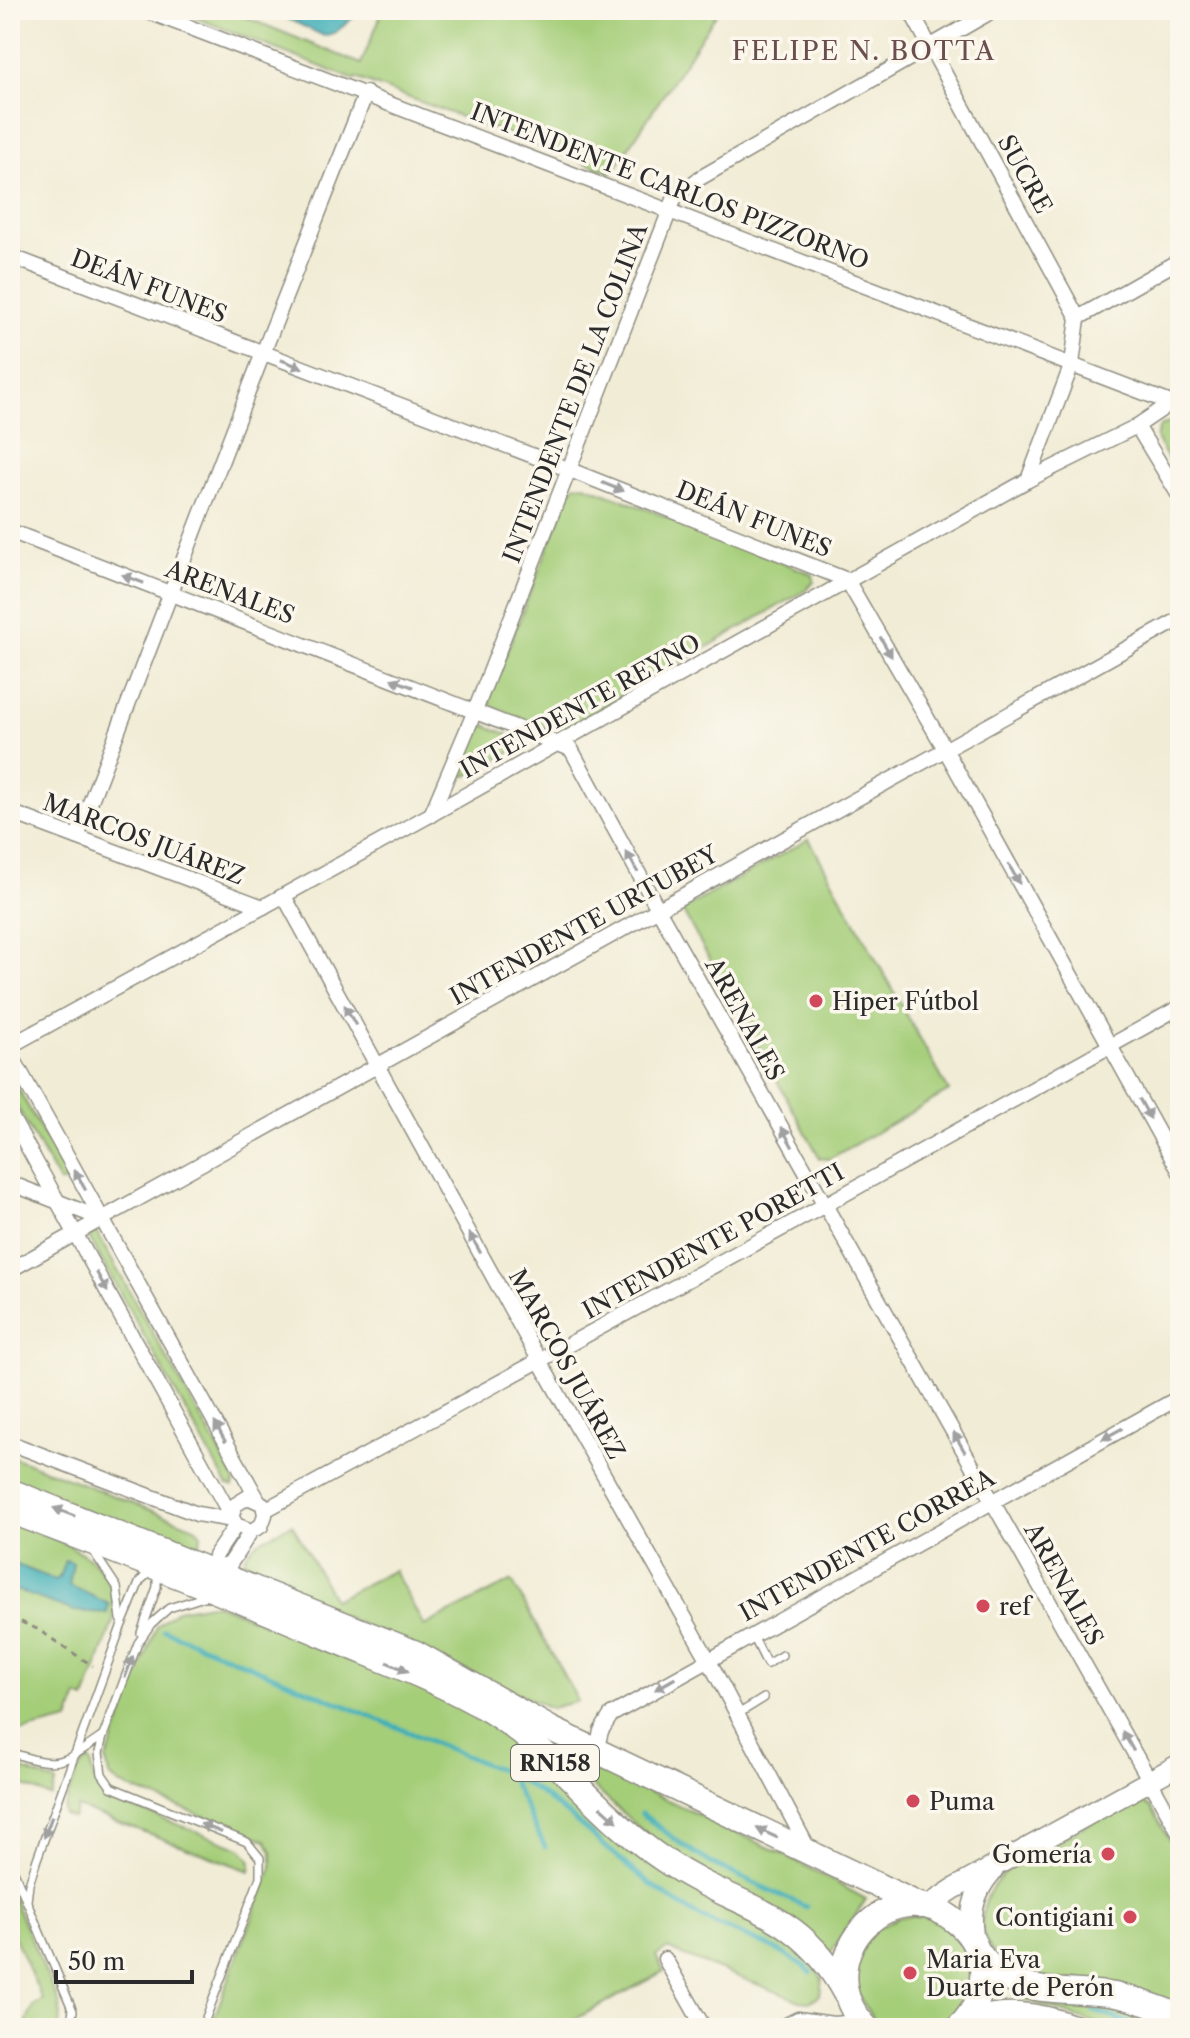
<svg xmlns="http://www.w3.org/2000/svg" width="1190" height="2038" viewBox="0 0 1190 2038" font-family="'Libre Caslon Text',serif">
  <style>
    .green { fill: #a5ce79; stroke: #687c52; stroke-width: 2 }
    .water { fill: #3fafb7; stroke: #356d71; stroke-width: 2 }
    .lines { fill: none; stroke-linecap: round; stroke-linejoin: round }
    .stream { stroke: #3fafb7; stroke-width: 5 }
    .service-casing { stroke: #8e8c80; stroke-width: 10 }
    .minor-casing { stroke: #8e8c80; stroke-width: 17 }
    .secondary-casing { stroke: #8e8c80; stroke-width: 23 }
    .trunk-casing { stroke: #8e8c80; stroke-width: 27 }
    .path { stroke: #8e8c80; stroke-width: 3; stroke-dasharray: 6 6; stroke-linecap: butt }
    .service { stroke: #fff; stroke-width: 7 }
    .minor { stroke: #fff; stroke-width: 14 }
    .secondary { stroke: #fff; stroke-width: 20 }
    .trunk { stroke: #fff; stroke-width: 24 }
    .oneway { fill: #a0a0a0 }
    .poi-dot { fill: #d1495b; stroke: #fbf7ec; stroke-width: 3 }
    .labels { text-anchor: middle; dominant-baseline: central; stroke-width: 7; stroke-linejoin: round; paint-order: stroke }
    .shield { fill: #fbf7ec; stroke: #696865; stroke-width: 2 }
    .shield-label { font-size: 22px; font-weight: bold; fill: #2b2b2b }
    .street-label { font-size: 24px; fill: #2b2b2b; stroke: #fbf7ec }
    .poi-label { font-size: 24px; fill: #2b2b2b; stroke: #fbf7ec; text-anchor: start }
    .neighbourhood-label { font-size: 26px; letter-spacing: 2px; fill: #6a4f4e; stroke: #fbf7ec }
  </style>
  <rect width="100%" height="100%" fill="#fbf7ec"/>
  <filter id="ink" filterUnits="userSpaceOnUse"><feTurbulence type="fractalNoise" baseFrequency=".0125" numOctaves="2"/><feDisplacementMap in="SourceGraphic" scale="16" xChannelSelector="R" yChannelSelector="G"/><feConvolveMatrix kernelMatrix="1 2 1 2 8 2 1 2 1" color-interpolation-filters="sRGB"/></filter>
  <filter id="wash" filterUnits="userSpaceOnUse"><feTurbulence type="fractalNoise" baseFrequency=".006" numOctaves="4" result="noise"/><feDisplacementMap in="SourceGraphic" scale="32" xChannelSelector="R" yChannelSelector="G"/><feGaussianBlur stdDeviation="1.8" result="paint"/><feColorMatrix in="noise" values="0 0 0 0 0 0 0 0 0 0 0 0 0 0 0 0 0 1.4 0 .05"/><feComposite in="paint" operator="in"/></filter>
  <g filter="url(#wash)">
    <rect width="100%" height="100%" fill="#f1ecd5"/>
    <g class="green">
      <polygon points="176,10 228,10 361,64 383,10 719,10 612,173 356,78 355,80"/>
      <polygon points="1172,421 1180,423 1180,480 1156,438 1160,426"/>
      <polygon points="576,485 585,485 807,572 813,575 814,582 806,590 562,731 555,731 495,708 490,704 489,697 570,492"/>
      <polygon points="484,725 520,739 522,746 467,776 463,776 459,768 475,729"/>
      <polygon points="809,839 949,1091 829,1159 820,1158 682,910"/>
      <polygon points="10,1074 70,1182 69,1184 59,1182 10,1094"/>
      <polygon points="96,1232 230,1470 235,1481 233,1487 227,1485 90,1239 91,1234"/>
      <polygon points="10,1456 195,1527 201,1534 200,1543 193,1549 187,1550 10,1483"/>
      <path d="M 10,1521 C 59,1541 123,1556 113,1622 L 85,1699 L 78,1696 L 69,1720 L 10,1734 Z"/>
      <path d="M 292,1524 L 334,1600 L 394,1570 L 424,1626 L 512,1581 L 578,1701 L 551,1708 L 245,1573 C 236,1545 273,1535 292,1524 Z"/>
      <polygon points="210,1604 220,1605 461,1703 811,1959 822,1979 820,1995 809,2002 800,2001 667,1949 656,1956 664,1971 559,2028 210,2028 272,1867 272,1852 266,1840 119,1784 109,1776 106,1760 157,1626 177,1610"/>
      <path d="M 87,1760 L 91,1762 C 91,1785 103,1793 123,1804 L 241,1848 L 251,1861 L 250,1871 L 77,1807 L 73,1818 L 64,1815 L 63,1810 L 77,1772 Z"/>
      <polygon points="10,1765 56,1782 51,1797 10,1780"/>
      <polygon points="599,1768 789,1857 866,1899 831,1953 664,1850 590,1784 593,1774"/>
      <path d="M 1138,1800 L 1151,1807 L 1180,1858 L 1180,2004 C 1143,1997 1030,1983 1005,1964 C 992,1955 982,1937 982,1922 C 982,1899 993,1883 1009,1869 L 1128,1801 Z"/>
      <polygon points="10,1891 59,2003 61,2017 58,2028 24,2028 33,2006 43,2001 10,1927"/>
      <polygon points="922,1916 943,1924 965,1948 972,1970 971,1992 945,2028 878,2028 850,1981 870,1932 900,1917"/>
      <polygon points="1012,1995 1110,2003 1180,2024 1180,2028 1109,2028"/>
    </g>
    <g class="water">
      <polygon points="269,10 362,10 336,32 324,36"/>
      <polygon points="65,1560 73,1563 69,1585 109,1604 107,1613 74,1611 10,1588 10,1562 55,1580 59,1578"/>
    </g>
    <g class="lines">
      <g class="stream">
        <path d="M 164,1630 L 509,1774 C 573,1809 619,1866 680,1905 C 721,1932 773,1940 811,1972"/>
        <polyline points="510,1776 545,1847"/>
        <polyline points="642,1814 684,1846 711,1863 806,1907"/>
        <polyline points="1094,2011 1144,2028"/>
      </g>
    </g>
  </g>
  <g filter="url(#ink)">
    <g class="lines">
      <defs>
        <g id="service">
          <polyline points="93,1551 117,1587 121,1619"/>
          <polyline points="141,1633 157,1587 157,1572"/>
          <polyline points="753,1636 767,1664 782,1655"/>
          <polyline points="738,1714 764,1698"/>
          <path d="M 10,1752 C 58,1769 62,1764 103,1736"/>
          <polyline points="10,1862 73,2011 69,2028"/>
          <polyline points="27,1901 29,1884 37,1859 121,1627 140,1581 150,1572"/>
          <polyline points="202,2028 260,1877 260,1858 247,1842 111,1787 102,1774 99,1753 103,1736 138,1643 151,1624 169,1608 207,1596"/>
        </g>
        <g id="minor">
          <polyline points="144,10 1176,405"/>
          <polyline points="910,10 1078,318 1072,364 1028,480"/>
          <polyline points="10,256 570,470 847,580 945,749 1180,1172"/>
          <polyline points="1078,318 1180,260"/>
          <polyline points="1137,426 1180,497"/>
          <polyline points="10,531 571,749 658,909 1180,1834"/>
          <polyline points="10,812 263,907"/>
          <polyline points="431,815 475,711 675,197 700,178 994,10"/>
          <polyline points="77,837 263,353 366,93"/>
          <polyline points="284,896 539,1360 708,1659 810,1852"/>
          <polyline points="10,1046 430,815 1028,480 1137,426 1171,403"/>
          <polyline points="10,1053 258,1500"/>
          <polyline points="10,1115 236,1525 251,1531 261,1526 265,1515 263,1504 248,1497 235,1505 232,1515"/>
          <polyline points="10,1183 102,1219"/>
          <polyline points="10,1270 1180,619"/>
          <polyline points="10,1443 197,1514 233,1520"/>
          <polyline points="265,1510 825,1205 1180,1007"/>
          <polyline points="213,1570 230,1564 251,1531"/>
          <polyline points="212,1571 215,1556 236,1525"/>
          <polyline points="596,1751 601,1731 611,1715 1180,1397"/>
          <polyline points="665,1959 704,2028"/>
          <polyline points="780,2028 798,2019 833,2024 861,2022"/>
        </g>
        <g id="secondary">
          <polyline points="926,1907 955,1888 1180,1764"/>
          <path d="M 975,1945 C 968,1916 972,1894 992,1871"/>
        </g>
        <g id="trunk">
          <polyline points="10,1491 416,1653 551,1729 921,1906"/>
          <path d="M 10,1511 C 118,1552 224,1593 330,1638 C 384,1661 440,1681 490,1711 C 555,1751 600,1818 664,1860 C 737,1910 798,1906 845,1993"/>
          <path d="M 979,1953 C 1012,2000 1065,1987 1115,1995 C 1137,1999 1159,2008 1180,2016"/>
          <path d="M 963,2023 C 1003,2010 1036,2013 1076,2028"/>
          <path d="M 867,2028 C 803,1964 888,1866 955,1921 C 968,1931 977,1945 981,1962 C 986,1987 976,2011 958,2028"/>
        </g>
      </defs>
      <use href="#service" class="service-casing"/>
      <use href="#minor" class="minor-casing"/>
      <use href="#secondary" class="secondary-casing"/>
      <use href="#trunk" class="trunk-casing"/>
      <polyline class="path" points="10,1617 37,1629 93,1666"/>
      <use href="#service" class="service"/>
      <use href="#minor" class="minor"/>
      <use href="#secondary" class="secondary"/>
      <use href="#trunk" class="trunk"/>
    </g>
    <defs><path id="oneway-solid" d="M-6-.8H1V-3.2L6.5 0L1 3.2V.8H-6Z" transform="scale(2)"/></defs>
    <g class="oneway">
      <use href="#oneway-solid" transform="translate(292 364) rotate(21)"/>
      <use href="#oneway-solid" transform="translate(613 487) rotate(22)"/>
      <use href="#oneway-solid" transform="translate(133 579) rotate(-159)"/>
      <use href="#oneway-solid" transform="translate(886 647) rotate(60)"/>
      <use href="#oneway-solid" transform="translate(402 683) rotate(-159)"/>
      <use href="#oneway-solid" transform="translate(632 862) rotate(-119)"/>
      <use href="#oneway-solid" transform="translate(1014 874) rotate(61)"/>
      <use href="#oneway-solid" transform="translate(350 1015) rotate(-119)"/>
      <use href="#oneway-solid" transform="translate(1145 1109) rotate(61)"/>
      <use href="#oneway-solid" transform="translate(787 1137) rotate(-119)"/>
      <use href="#oneway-solid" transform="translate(80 1180) rotate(-119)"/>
      <use href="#oneway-solid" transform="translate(475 1243) rotate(-119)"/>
      <use href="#oneway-solid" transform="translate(102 1282) rotate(61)"/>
      <use href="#oneway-solid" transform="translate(220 1432) rotate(-119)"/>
      <use href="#oneway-solid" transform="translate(1112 1434) rotate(151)"/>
      <use href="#oneway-solid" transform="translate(959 1442) rotate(-120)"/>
      <use href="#oneway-solid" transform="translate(64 1512) rotate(-159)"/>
      <use href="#oneway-solid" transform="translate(129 1667) rotate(-69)"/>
      <use href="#oneway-solid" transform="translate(398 1667) rotate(23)"/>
      <use href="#oneway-solid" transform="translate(665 1684) rotate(150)"/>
      <use href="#oneway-solid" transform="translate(1128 1741) rotate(-119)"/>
      <use href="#oneway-solid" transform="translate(609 1814) rotate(42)"/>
      <use href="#oneway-solid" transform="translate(48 1827) rotate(110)"/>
      <use href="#oneway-solid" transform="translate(211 1828) rotate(-158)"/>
      <use href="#oneway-solid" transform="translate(767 1833) rotate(-155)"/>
    </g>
  </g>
  <g class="poi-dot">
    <circle cx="816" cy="1001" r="8"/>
    <circle cx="983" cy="1606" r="8"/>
    <circle cx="913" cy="1801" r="8"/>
    <circle cx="1108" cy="1854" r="8"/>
    <circle cx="1130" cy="1917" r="8"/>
    <circle cx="910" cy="1973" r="8"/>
  </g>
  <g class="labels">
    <rect class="shield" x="511" y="1745" width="88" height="36" rx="6"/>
    <g class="shield-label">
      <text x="555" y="1763">RN158</text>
    </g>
    <g class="street-label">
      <text transform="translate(1025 174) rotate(61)">SUCRE</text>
      <text transform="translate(670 186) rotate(21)">INTENDENTE CARLOS PIZZORNO</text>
      <text transform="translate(149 286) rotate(21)">DEÁN FUNES</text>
      <text transform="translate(575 393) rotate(-69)">INTENDENTE DE LA COLINA</text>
      <text transform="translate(754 519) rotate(22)">DEÁN FUNES</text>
      <text transform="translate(230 592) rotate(21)">ARENALES</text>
      <text transform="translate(580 706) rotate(-29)">INTENDENTE REYNO</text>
      <text transform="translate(144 839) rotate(21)">MARCOS JUÁREZ</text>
      <text transform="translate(584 925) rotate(-29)">INTENDENTE URTUBEY</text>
      <text transform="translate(745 1019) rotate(61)">ARENALES</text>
      <text transform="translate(713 1241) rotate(-29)">INTENDENTE PORETTI</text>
      <text transform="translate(567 1364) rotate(61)">MARCOS JUÁREZ</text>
      <text transform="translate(867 1545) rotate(-29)">INTENDENTE CORREA</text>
      <text transform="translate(1064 1584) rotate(61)">ARENALES</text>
    </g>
    <g class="poi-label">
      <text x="832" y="1001">Hiper Fútbol</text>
      <text x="999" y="1606">ref</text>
      <text x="929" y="1801">Puma</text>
      <text x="1092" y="1854" text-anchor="end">Gomería</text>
      <text x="1114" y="1917" text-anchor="end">Contigiani</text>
      <text x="926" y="1959">Maria Eva<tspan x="926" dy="28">Duarte de Perón</tspan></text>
    </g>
    <g class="neighbourhood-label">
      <text x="864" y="51">FELIPE N. BOTTA</text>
    </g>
  </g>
  <rect width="1190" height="2038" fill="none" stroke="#fbf7ec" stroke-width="40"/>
  <path d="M56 1970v12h136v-12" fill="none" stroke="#2b2b2b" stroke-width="4"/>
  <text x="68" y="1970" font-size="24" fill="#2b2b2b" stroke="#fbf7ec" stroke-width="6" paint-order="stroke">50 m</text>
</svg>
